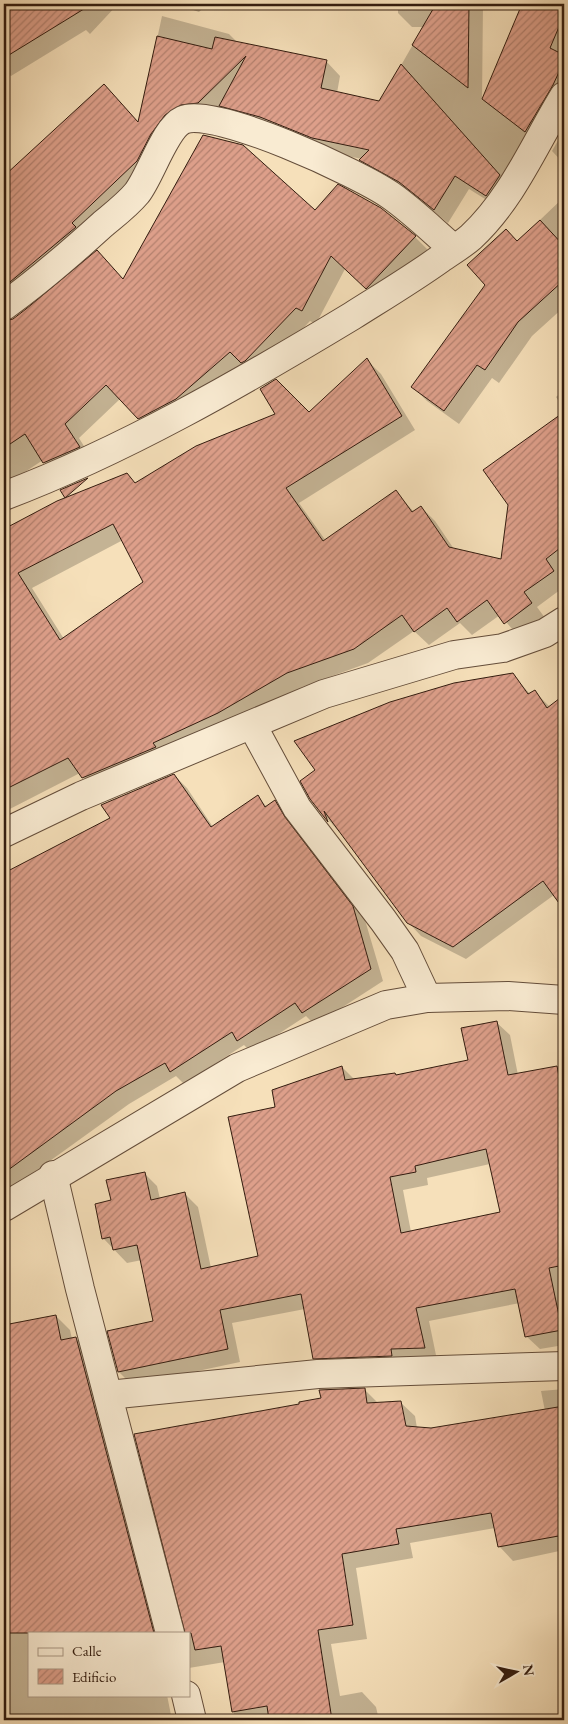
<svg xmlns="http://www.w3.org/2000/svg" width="568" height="1724" viewBox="0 0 568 1724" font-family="'EB Garamond',serif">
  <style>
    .shadow { fill: #0003; fill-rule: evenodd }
    .building { fill: url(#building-hatch); stroke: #331c0f; fill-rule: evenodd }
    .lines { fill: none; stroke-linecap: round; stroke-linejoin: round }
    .minor-casing { stroke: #644d3a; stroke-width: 30 }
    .minor { stroke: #f9ebd2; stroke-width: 28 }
  </style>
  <defs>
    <pattern id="building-hatch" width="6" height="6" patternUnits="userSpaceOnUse" patternTransform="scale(1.25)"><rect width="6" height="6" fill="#dd9f8a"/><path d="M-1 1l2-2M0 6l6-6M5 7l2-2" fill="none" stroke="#b4816f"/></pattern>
  </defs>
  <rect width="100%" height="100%" fill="#f6e0ba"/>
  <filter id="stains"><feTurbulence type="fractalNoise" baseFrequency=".004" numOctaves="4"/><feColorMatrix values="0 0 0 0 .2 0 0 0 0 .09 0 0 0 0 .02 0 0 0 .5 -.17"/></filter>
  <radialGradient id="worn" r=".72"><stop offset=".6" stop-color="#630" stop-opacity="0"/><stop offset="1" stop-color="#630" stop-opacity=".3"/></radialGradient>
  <g class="shadow">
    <polygon points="4,4 118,4 90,34 86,30 11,76 4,69"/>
    <polygon points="176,4 207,4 199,12"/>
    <polygon points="398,4 483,4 482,101 523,4 564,4 564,103 501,209 469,189 448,223 415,196 375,174 362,159 328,152 234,120 222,107 212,117 165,148 4,314 4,179 104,86 139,123 162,16 229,34 238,43 326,61 340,76 337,93 380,102 423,27 412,27 398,13"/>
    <polygon points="564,130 564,164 552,151"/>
    <polygon points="564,197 564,307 532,336 499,383 492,378 459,424 427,401 413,387 517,242"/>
    <polygon points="315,212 415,237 429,251 381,302 345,269 316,324 310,321 259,375 153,432 120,399 79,438 93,461 58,477 43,460 4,486 4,344 9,340 4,333 4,323 13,320 111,266 124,280"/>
    <path d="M 367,360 L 381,374 L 415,430 L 299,503 L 326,541 L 396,492 L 414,512 L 421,507 L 435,521 L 454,549 L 502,560 L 509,505 L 485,470 L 564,414 L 564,587 L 537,607 L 545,618 L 519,637 L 500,615 L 472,635 L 460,623 L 429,645 L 414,631 L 368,663 L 302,687 L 233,727 L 98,792 L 80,773 L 4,812 L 4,530 L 57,503 L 136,484 L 309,414 ZM 123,540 L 145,582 L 64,639 L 32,588 Z"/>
    <polygon points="564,390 564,409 556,397"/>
    <polygon points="513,675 530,694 535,692 550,707 564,697 564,908 554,895 466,959 421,936 408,922 337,827 339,832 311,799"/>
    <polygon points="174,775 187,788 213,827 258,797 267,807 275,801 287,814 297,831 365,920 383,981 315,1025 306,1016 251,1052 244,1045 184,1084 176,1076 129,1104 4,1194 4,875 112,818"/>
    <path d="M 496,1022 L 510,1035 L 518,1075 L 564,1066 L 564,1345 L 540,1349 L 526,1336 L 520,1303 L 429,1321 L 437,1360 L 328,1371 L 314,1358 L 305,1309 L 232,1323 L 240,1362 L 132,1385 L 119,1372 L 155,1322 L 142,1260 L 127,1263 L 103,1238 L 112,1201 L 144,1173 L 157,1186 L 160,1199 L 185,1194 L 198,1207 L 211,1268 L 259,1257 L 276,1108 L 342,1067 L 355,1080 L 397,1076 L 470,1061 ZM 490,1164 L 501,1213 L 411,1232 L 403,1190 L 428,1185 L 427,1178 Z"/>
    <polygon points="56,1316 70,1330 72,1339 76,1338 90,1353 164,1633 29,1633 29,1695 167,1695 172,1720 4,1720 4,1327"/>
    <polygon points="364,1389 379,1404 400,1402 415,1416 417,1428 431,1430 545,1411 541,1391 564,1389 564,1550 513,1561 499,1546 495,1528 410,1543 413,1558 356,1568 367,1639 331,1644 340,1696 362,1692 376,1707 379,1720 235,1720 225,1662 189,1668 189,1633 301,1405"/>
  </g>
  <g class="building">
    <polygon points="4,4 92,4 4,58"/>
    <polygon points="436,4 469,4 468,88 412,45"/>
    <polygon points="522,4 564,4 564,15 550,48 564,55 564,61 553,85 525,132 482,99"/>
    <polygon points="157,36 212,49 215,37 327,60 321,88 379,101 401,64 500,175 486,196 455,176 434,210 399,182 359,160 369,150 312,138 260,117 219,106 246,56 198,103 181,105 165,115 151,134 137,161 72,223 76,227 4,287 4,176 104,84 138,122"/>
    <polygon points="203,135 243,145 315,210 338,184 381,208 416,236 366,289 331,256 302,311 296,308 245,361 241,363 230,352 176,399 138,419 106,385 65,424 80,447 43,463 25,434 4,448 4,321 13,319 26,309 97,250 123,279"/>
    <polygon points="540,220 564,246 564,280 518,322 485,370 477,365 444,411 411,387 485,285 467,265 506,229 517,241"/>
    <path d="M 367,358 L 402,416 L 286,488 L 323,541 L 396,490 L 412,512 L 421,506 L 449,547 L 501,559 L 508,505 L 483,470 L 564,412 L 564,545 L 546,559 L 554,571 L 524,592 L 532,603 L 504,624 L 487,600 L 457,622 L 447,608 L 414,632 L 402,615 L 354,649 L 287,673 L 218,713 L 153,743 L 156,747 L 82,778 L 68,758 L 4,790 L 4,529 L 57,501 L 127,473 L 135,483 L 196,446 L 275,414 L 260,389 L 276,379 L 309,412 ZM 113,524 L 143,582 L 60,640 L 18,573 Z"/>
    <polygon points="88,478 65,498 60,490"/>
    <polygon points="513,673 528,694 535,690 547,708 564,695 564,910 543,881 453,947 407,923 324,811 328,822 310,799 300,781 315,770 294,741 390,702 454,683"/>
    <polygon points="174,774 211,827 258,795 265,807 275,800 285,817 353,906 371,969 302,1013 295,1003 237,1041 232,1032 170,1072 165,1063 116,1091 4,1173 4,873 110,818 101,805"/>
    <path d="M 497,1021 L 508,1075 L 557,1066 L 560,1082 L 564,1082 L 564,1265 L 549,1268 L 562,1330 L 525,1337 L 515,1289 L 416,1308 L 425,1348 L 391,1349 L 392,1356 L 313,1359 L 301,1294 L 220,1310 L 228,1349 L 118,1372 L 107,1331 L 153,1321 L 137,1245 L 113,1250 L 110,1237 L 102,1239 L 95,1204 L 111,1200 L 106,1180 L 145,1172 L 151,1200 L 185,1192 L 201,1269 L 258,1256 L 228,1117 L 275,1107 L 272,1090 L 342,1066 L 345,1080 L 395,1073 L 396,1075 L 468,1060 L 461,1028 ZM 486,1149 L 500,1212 L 401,1233 L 390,1177 L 416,1172 L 415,1166 Z"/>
    <polygon points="56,1315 61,1340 76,1337 154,1633 4,1633 4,1325"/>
    <polygon points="365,1388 367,1403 401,1401 406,1426 431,1428 564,1406 564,1535 498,1547 491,1513 396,1529 399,1544 342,1554 353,1625 318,1630 332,1720 269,1720 267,1706 232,1712 221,1646 195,1650 191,1633 185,1633 134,1434 299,1404 299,1402 321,1398 319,1390"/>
  </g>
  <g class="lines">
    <defs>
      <g id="minor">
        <path d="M 4,306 C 39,281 71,253 103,224 C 115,214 127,205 137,193 C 151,175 165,128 183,120 C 214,106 360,174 390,195 C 413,211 433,231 454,249"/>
        <path d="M 4,496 C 125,450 241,383 352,316 C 382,297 412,279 440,259 C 450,252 462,245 471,237 C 513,198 535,143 564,96"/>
        <polyline points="252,725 297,808 383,920 405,951 427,998"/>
        <polyline points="4,833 81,796 324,694 454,655 503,648 545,633 564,621"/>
        <polyline points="53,1175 80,1289 170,1633"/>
        <polyline points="4,1207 237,1068 386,1005 427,998 508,996 564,1000"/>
        <polyline points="108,1395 318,1374 564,1366"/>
        <polyline points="186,1695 192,1720"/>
      </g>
    </defs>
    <use href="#minor" class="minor-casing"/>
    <use href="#minor" class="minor"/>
  </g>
  <rect width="568" height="1724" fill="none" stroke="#f6e0ba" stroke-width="20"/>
  <rect x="5" y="5" width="558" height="1714" fill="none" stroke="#331c0f" stroke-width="2.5"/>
  <rect x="10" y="10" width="548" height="1704" fill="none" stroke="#331c0f"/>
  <rect x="28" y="1632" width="162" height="65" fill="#f9ebd2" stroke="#aa9884"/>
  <rect x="38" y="1648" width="25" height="8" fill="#f9ebd2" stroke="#aa9884"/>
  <text x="72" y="1656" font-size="15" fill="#331c0f">Calle</text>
  <rect x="38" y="1669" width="25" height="15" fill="url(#building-hatch)" stroke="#aa9884"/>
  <text x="72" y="1682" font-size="15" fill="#331c0f">Edificio</text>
  <g transform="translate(516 1672) rotate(81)" stroke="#f9ebd2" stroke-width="4" paint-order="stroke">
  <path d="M0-4L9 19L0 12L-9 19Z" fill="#331c0f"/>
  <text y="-8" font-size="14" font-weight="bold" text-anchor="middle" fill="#331c0f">N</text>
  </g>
  <rect width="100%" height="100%" filter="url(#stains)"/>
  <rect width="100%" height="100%" fill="url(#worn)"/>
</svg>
